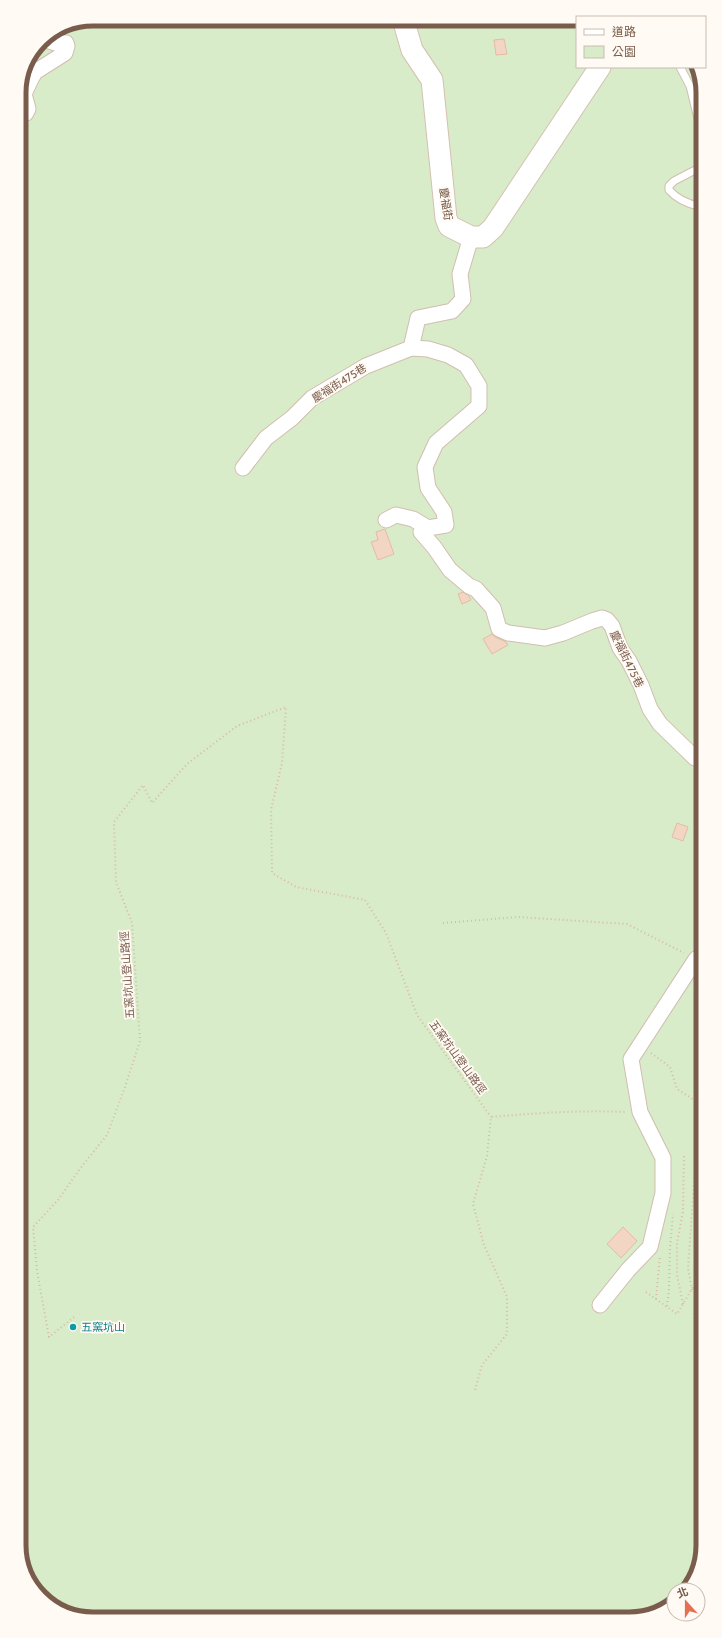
<svg xmlns="http://www.w3.org/2000/svg" width="722" height="1638" viewBox="0 0 722 1638" font-family="Cabin,'Noto Sans TC',sans-serif">
  <style>
    .green { fill: #d8ecc9 }
    .building { fill: #f3d5c3; stroke: #e6bba3 }
    .lines { fill: none; stroke-linecap: round; stroke-linejoin: round }
    .lane-casing { stroke: #d1beb0; stroke-width: 9 }
    .street-casing { stroke: #d1beb0; stroke-width: 17 }
    .secondary-casing { stroke: #d6c0b0; stroke-width: 23 }
    .path { stroke: #d9b8a5; stroke-width: 2; stroke-dasharray: 1 3; stroke-linecap: butt }
    .lane { stroke: #fff; stroke-width: 7 }
    .street { stroke: #fff; stroke-width: 15 }
    .secondary { stroke: #fff; stroke-width: 21 }
    .culture-dot { fill: #0f9aa8; stroke: #fffaf3; stroke-width: 1.5 }
    .labels { text-anchor: middle; dominant-baseline: central; stroke-width: 3.5; stroke-linejoin: round; paint-order: stroke }
    .street-label { font-size: 11px; fill: #7a5c4d; stroke: #fffaf3 }
    .culture-label { font-size: 11px; fill: #0d838f; stroke: #fffaf3; text-anchor: start }
    .rim { fill: none; stroke: #7a5c4d; stroke-width: 5 }
  </style>
  <rect width="100%" height="100%" fill="#fdf6ec"/>
  <polygon class="green" points="93,19 577,19 577,67 698,67 699,69 703,1545 688,1590 674,1590 674,1600 653,1615 88,1619 48,1604 23,1569 19,88 41,41 65,25"/>
  <g class="building">
    <polygon points="504,39 507,54 496,55 494,40"/>
    <polygon points="385,529 394,554 378,560 371,542 378,540 376,532"/>
    <polygon points="463,592 469,596 471,600 462,604 458,594"/>
    <polygon points="492,634 495,637 506,642 508,645 492,654 483,639"/>
    <polygon points="677,823 688,827 683,841 672,837"/>
    <polygon points="623,1227 637,1241 621,1258 607,1244"/>
  </g>
  <g class="lines">
    <defs>
      <g id="lane">
        <polyline points="680,67 690,86 699,123"/>
        <path d="M 699,166 L 697,169 L 674,181 L 669,186 L 669,190 C 677,199 688,204 699,206"/>
      </g>
      <g id="street">
        <polyline points="19,112 26,113 28,109 24,94 31,79 35,72 65,53 67,46 66,43 55,43 43,39"/>
        <polyline points="411,348 418,318 452,311 463,299 460,274 471,237"/>
        <polyline points="243,468 266,438 292,418 312,398 366,366 411,348 428,349 448,355 466,365 479,386 479,406 436,443 425,467 428,488 444,512 446,525 428,528 421,532 434,547 450,570 469,586 476,589 493,608 499,629 508,633 545,638 563,633 592,621 602,618 607,620 612,626 620,648 629,661 641,685 650,709 660,724 695,758 701,760"/>
        <polyline points="386,520 396,515 413,519 428,528"/>
        <polyline points="600,1305 628,1270 650,1247 663,1193 663,1158 640,1112 631,1059 696,959 701,959"/>
      </g>
      <polyline id="secondary" points="403,19 412,50 432,80 446,218 449,226 471,237 483,237 493,228 600,67"/>
    </defs>
    <use href="#lane" class="lane-casing"/>
    <use href="#street" class="street-casing"/>
    <use href="#secondary" class="secondary-casing"/>
    <g class="path">
      <polyline points="443,923 518,917 627,924 684,953"/>
      <polyline points="651,1053 670,1067 677,1089 702,1105"/>
      <polyline points="692,1290 688,1268 696,1156"/>
      <polyline points="646,1292 677,1314 702,1272"/>
      <polyline points="656,1299 660,1256"/>
      <polyline points="683,1304 677,1275 677,1243 683,1211 684,1156"/>
      <polyline points="667,1306 669,1290 670,1248 673,1214"/>
      <polyline points="74,1317 49,1337 37,1271 33,1227 58,1200 82,1166 107,1135 125,1087 140,1041 132,923 116,882 114,822 143,785 152,803 187,764 237,726 286,707 282,763 271,810 272,873 296,887 365,900 386,933 417,1015 491,1117"/>
      <polyline points="694,1319 701,1274 698,1253 702,1201"/>
      <path d="M 475,1390 L 482,1365 L 507,1334 L 507,1297 L 484,1245 L 473,1204 L 487,1156 L 491,1117 C 536,1113 581,1110 626,1112"/>
    </g>
    <use href="#lane" class="lane"/>
    <use href="#street" class="street"/>
    <use href="#secondary" class="secondary"/>
  </g>
  <circle class="culture-dot" cx="73" cy="1327" r="4"/>
  <g class="labels">
    <g class="street-label">
      <text transform="translate(446 204) rotate(81)">慶福街</text>
      <text transform="translate(339 383) rotate(-32)">慶福街475巷</text>
      <text transform="translate(627 659) rotate(64)">慶福街475巷</text>
      <text transform="translate(127 975) rotate(-94)">五窯坑山登山路徑</text>
      <text transform="translate(458 1057) rotate(54)">五窯坑山登山路徑</text>
    </g>
    <g class="culture-label">
      <text x="81" y="1327">五窯坑山</text>
    </g>
  </g>
  <path d="M0 0H722V1638H0ZM93 26H629A67 67 0 0 1 696 93V1545A67 67 0 0 1 629 1612H93A67 67 0 0 1 26 1545V93A67 67 0 0 1 93 26Z" fill="#fffaf3" fill-rule="evenodd"/>
  <path class="rim" d="M93 26H629A67 67 0 0 1 696 93V1545A67 67 0 0 1 629 1612H93A67 67 0 0 1 26 1545V93A67 67 0 0 1 93 26Z"/>
  <rect x="576" y="16" width="130" height="52" fill="#fffaf3" stroke="#cabbb1"/>
  <rect x="584" y="29" width="20" height="6" fill="#ffffff" stroke="#cabbb1"/>
  <text x="612" y="36" font-size="12" fill="#7a5c4d">道路</text>
  <rect x="584" y="46" width="20" height="12" fill="#d8ecc9" stroke="#cabbb1"/>
  <text x="612" y="56" font-size="12" fill="#7a5c4d">公園</text>
  <g transform="translate(686 1602) rotate(339)"><circle r="19" fill="#fffaf3" stroke="#cabbb1"/>
  <path d="M0-3L7 15L0 10L-7 15Z" fill="#e76f51"/>
  <text y="-6" font-size="11" font-weight="bold" text-anchor="middle" fill="#7a5c4d">北</text>
  </g>
</svg>
